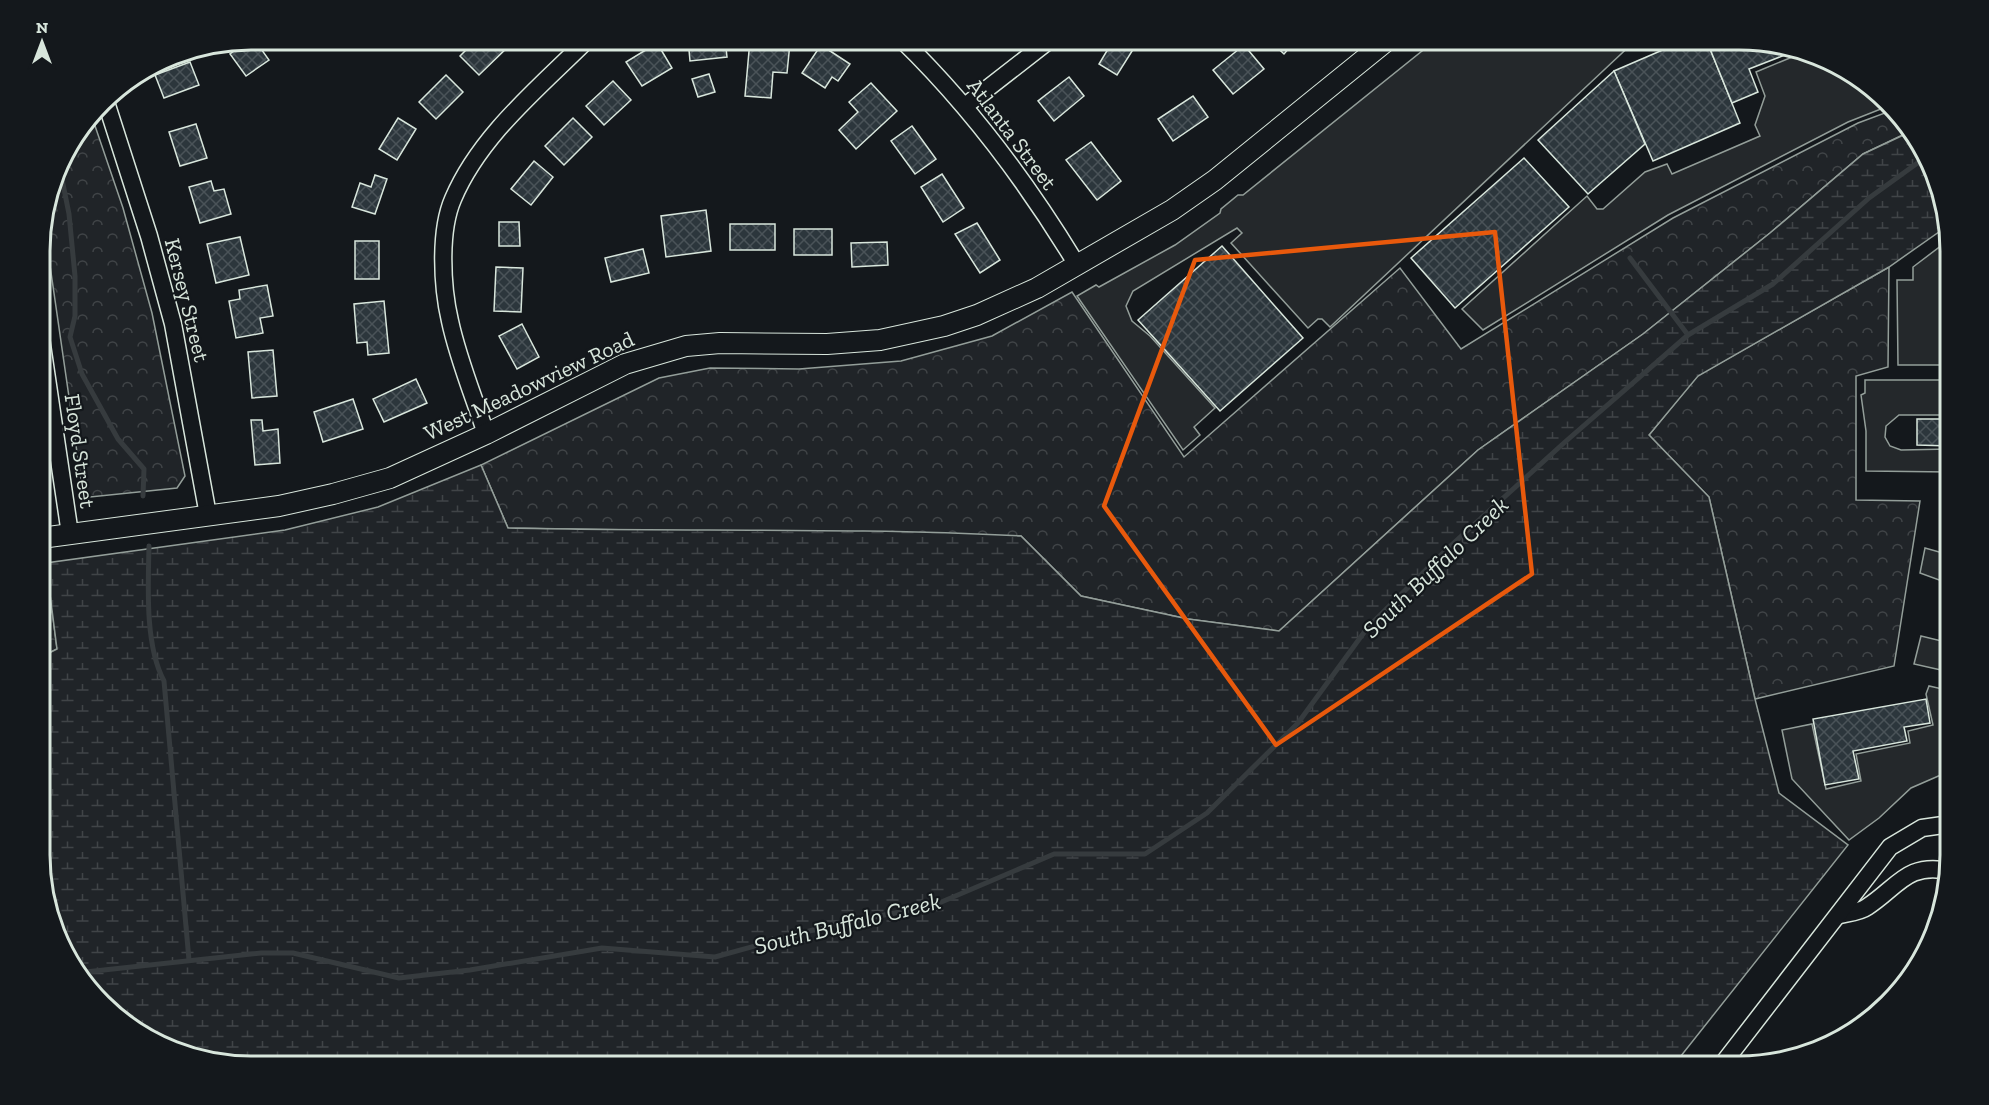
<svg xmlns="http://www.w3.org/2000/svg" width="1989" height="1105" viewBox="0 0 1989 1105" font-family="'Zilla Slab',serif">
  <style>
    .forest { fill: url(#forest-crowns); stroke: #939e99; stroke-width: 1.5 }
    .wetland { fill: url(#wetland-marsh); stroke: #939e99; stroke-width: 1.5 }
    .parking { fill: #24282b; stroke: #939e99; stroke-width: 1.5 }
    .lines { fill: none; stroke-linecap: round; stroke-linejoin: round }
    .stream { stroke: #363b3e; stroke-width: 5 }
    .building { fill: url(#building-cross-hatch); stroke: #d8e6dc; stroke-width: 1.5 }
    .minor-casing { stroke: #d8e6dc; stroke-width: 19 }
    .tertiary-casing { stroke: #d8e6dc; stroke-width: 22 }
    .minor { stroke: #14181c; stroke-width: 16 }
    .tertiary { stroke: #14181c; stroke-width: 20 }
    .marked { fill: none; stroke: #e8590c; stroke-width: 4.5; stroke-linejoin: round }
    .labels { text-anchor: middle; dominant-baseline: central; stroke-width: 4.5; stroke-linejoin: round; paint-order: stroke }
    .street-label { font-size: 22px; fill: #d8e6dc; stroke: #14181c }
    .water-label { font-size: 24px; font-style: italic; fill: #d8e6dc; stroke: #14181c }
    .rim { fill: none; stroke: #d8e6dc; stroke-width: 3 }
  </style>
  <defs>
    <pattern id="forest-crowns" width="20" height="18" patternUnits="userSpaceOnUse" patternTransform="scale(1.5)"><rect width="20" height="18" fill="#202428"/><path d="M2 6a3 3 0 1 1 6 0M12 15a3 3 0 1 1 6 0" fill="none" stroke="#404447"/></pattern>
    <pattern id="wetland-marsh" width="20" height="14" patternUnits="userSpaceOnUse" patternTransform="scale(1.5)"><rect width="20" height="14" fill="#202428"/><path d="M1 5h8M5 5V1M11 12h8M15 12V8" fill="none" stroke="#404447"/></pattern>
    <pattern id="building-cross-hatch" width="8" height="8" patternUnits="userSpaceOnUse" patternTransform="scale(1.5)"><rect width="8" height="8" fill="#2c363c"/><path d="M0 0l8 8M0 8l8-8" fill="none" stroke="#4a5358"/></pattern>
  </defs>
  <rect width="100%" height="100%" fill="#14181c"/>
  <g class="forest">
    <polygon points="1890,111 1911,131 1863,154 1770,233 1643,334 1478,450 1279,631 1188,619 1081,596 1021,536 508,528 481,465 659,378 710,368 799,369 901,361 992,336 1072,292 1184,457 1400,268 1461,349 1673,218 1858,123"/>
    <polygon points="92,117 123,208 152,313 185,476 177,488 90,497 82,487 43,217 61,157"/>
    <polygon points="1889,267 1888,367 1856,376 1856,500 1920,501 1894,666 1755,699 1709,497 1649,435 1697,376"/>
    <polygon points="41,563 46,563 57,649 41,657"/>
  </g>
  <path class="wetland" d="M 1912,131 L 1946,227 L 1889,267 L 1698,376 L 1649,435 L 1709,497 L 1755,699 L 1779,793 L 1848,845 L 1673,1066 L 250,1066 L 145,1038 L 75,972 L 41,882 L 41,657 L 57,649 L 46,563 L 285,530 L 378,507 L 481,465 L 508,528 C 679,532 850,527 1021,536 L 1081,596 L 1188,619 L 1279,631 L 1478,450 L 1643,334 L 1770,233 L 1863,154 Z"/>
  <g class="parking">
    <polygon points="1437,39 1487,39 1492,49 1497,50 1502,43 1499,39 1637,39 1330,327 1322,319 1318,319 1308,328 1231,243 1242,233 1237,228 1133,291 1126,306 1132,321 1150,336 1215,408 1194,427 1200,435 1183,450 1077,296 1096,285 1099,287 1175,245 1220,213 1221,209 1238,195 1243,195"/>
    <polygon points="1797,55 1844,67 1886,107 1848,122 1668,215 1483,330 1462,309 1587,196 1597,209 1603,209 1645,172 1667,164 1672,174 1760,136 1755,125 1765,96 1756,72"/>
    <polygon points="1950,239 1950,263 1944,267 1942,274 1950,274 1950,298 1942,298 1941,301 1950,312 1950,365 1898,365 1897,280 1913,280 1913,267"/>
    <polygon points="1865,380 1950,380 1950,415 1899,415 1886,426 1885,437 1890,446 1901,450 1950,449 1950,472 1866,471 1866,431 1861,395 1865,393"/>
    <polygon points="1925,548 1950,555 1950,584 1920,573"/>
    <polygon points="1921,636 1950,643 1950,672 1914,664"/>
    <polygon points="1946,680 1950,681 1950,771 1911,788 1879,818 1849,840 1792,779 1782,730 1812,724 1826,789 1861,781 1856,754 1910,743 1908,731 1933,725 1926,694 1929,686 1942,689"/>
  </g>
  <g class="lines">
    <g class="stream">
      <polyline points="59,164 69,214 75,276 75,316 70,337 82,374 118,439 144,469 143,496"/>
      <polyline points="1630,258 1688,335"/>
      <path d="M 149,546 C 148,587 145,646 164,681 L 189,960"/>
      <polyline points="76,973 261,953 293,953 399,978 470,970 602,948 715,957 831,925 932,906 1054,854 1145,854 1207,813 1298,723 1368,627 1446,550 1565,442 1688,335 1773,284 1869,198 1923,159"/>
    </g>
  </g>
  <g class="building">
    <polygon points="250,39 254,39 269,60 246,76 230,54"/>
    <polygon points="477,39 510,39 513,42 479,75 460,56"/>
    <polygon points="688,39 725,39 727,57 690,61"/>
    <polygon points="1114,39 1120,39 1134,48 1117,75 1099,64"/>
    <polygon points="1268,39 1297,39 1284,54"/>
    <polygon points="1688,39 1706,39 1740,123 1653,161 1614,71"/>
    <polygon points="1706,39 1739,39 1790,53 1749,69 1758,92 1732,103"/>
    <polygon points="750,40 790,43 787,73 773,72 771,98 745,96"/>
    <polygon points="657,43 672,68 642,86 626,62"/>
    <polygon points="821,45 850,64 838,81 832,77 825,88 802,73"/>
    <polygon points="1244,45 1264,69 1233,94 1213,70"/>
    <polygon points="190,62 199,85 164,98 155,75"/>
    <polygon points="1614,71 1645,144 1588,194 1538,140"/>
    <polygon points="709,74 715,92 698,97 692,79"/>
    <polygon points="446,75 463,92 436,119 419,102"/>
    <polygon points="1069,77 1084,96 1054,121 1038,101"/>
    <polygon points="613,81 631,100 604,125 586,106"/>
    <polygon points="871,83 897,111 856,149 839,130 858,112 849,102"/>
    <polygon points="1193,96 1208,117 1173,141 1158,119"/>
    <polygon points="398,118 416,129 397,160 379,149"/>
    <polygon points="573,118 592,137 564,165 545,146"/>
    <polygon points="196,124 207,158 180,166 169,132"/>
    <polygon points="912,126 936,159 915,174 891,141"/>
    <polygon points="1091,142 1121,181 1097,200 1066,160"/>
    <polygon points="1524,158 1569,207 1455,308 1411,258"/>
    <polygon points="534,161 553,177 531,205 511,189"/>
    <polygon points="942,174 964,208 943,222 921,187"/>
    <polygon points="375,175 387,179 375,214 352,207 360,183 371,187"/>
    <polygon points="211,181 214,191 224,189 231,214 200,223 189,187"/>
    <polygon points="706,210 711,251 666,257 661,216"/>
    <polygon points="499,222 519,222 520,246 499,246"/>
    <polygon points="977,223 1000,260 980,273 955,234"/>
    <rect x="730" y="224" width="45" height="26"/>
    <rect x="794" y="229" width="38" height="26"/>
    <polygon points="240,237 249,275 216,283 207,244"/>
    <rect x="355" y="241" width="24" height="38"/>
    <polygon points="887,242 888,265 852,267 851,243"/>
    <polygon points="1222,246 1303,338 1220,411 1138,320"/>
    <polygon points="643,249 649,273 611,282 605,258"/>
    <polygon points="496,267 523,268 521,312 494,311"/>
    <polygon points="267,285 273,316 260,318 263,333 236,338 229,301 240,299 239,290"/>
    <polygon points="384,301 389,353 368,355 367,342 357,343 354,304"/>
    <polygon points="522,324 539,357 517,369 499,336"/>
    <polygon points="273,350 277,396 252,398 248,352"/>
    <polygon points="416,379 427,403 384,422 373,399"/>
    <polygon points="353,399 363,429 323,442 314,412"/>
    <polygon points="1917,419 1950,419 1950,446 1917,445"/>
    <polygon points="251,420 262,420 263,431 278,429 280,463 255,465"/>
    <polygon points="1926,699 1930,723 1904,727 1907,741 1853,751 1859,779 1825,785 1813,719"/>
  </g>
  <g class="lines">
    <defs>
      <g id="minor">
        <path d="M 901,39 C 969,105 1028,184 1077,265"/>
        <polyline points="105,99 149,236 173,324 208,515"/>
        <polyline points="965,106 1051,39"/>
        <polyline points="41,338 70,534"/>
        <path d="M 486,434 C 474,397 458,359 450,321 C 442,287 439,231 453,199 C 480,135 540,87 588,39"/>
        <path d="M 1840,915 C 1849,913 1860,912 1867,907 C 1898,887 1907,862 1949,871"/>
        <polyline points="1721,1066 1890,847 1922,828 1950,824"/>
      </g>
      <polyline id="tertiary" points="41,538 279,506 333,494 390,478 486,434 625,364 686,346 720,343 827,344 880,340 944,326 977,315 1037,288 1172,210 1215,180 1389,39"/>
    </defs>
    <use href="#minor" class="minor-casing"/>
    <use href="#tertiary" class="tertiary-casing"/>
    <use href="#minor" class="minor"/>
    <use href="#tertiary" class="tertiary"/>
  </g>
  <path class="marked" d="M 1495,232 L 1532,574 L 1276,745 L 1104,506 L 1195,260 Z"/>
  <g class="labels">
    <g class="street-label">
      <text transform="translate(1012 134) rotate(53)">Atlanta Street</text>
      <text transform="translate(187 300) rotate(76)">Kersey Street</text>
      <text transform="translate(529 386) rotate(-25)">West Meadowview Road</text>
      <text transform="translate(80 451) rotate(82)">Floyd Street</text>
    </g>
    <g class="water-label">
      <text transform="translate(1435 567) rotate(-44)">South Buffalo Creek</text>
      <text transform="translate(847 923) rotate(-14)">South Buffalo Creek</text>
    </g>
  </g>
  <path d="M0 0H1989V1105H0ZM251 50H1739A201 201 0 0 1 1940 251V855A201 201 0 0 1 1739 1056H251A201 201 0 0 1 50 855V251A201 201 0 0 1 251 50Z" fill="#14181c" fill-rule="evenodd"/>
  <path class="rim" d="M251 50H1739A201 201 0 0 1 1940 251V855A201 201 0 0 1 1739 1056H251A201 201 0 0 1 50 855V251A201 201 0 0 1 251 50Z"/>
  <g transform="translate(42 42)" stroke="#14181c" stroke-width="4.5" paint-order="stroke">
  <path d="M0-4.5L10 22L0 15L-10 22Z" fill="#d8e6dc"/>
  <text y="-9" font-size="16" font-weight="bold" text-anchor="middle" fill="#d8e6dc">N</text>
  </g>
</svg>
